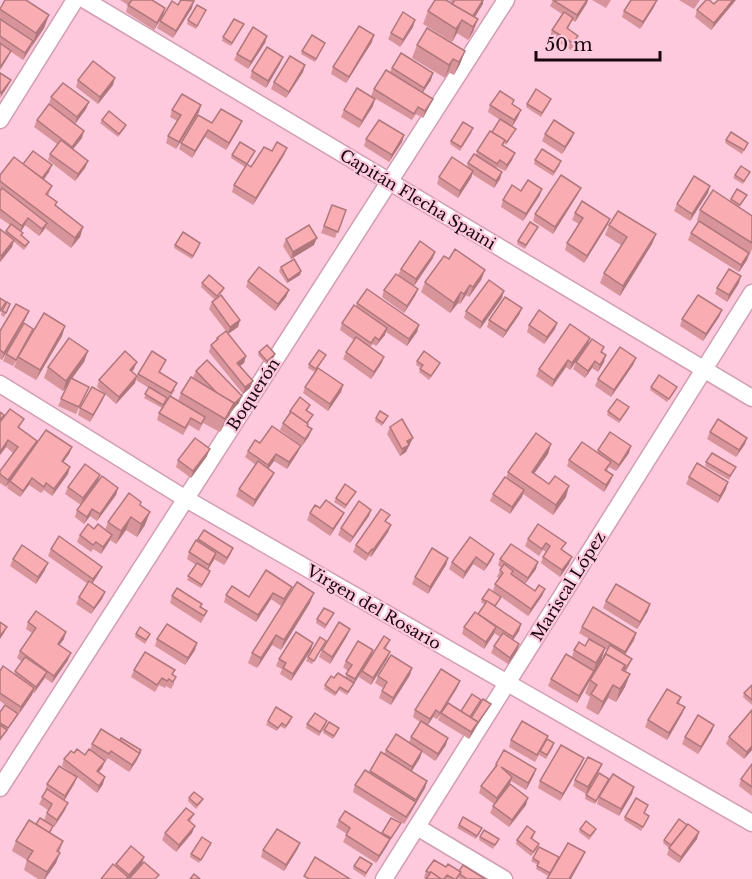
<svg xmlns="http://www.w3.org/2000/svg" width="752" height="879" viewBox="0 0 752 879" font-family="'Libre Baskerville',serif">
  <style>
    .lines { fill: none; stroke-linecap: round; stroke-linejoin: round }
    .minor-casing { stroke: #d29eb2; stroke-width: 19 }
    .minor { stroke: #fff; stroke-width: 16 }
    .wall { fill: #d7949a; fill-rule: evenodd }
    .shaded-wall { fill: #af787d }
    .building { fill: #faacb3; stroke: #af787d; stroke-width: 1.5 }
    .labels { text-anchor: middle; dominant-baseline: central; stroke-width: 4.5; stroke-linejoin: round; paint-order: stroke }
    .street-label { font-size: 16px; fill: #18070e; stroke: #fec8dd }
  </style>
  <rect width="100%" height="100%" fill="#fec8dd"/>
  <g class="lines">
    <defs>
      <g id="minor">
        <polyline points="85,0 752,398"/>
        <polyline points="0,120 75,0"/>
        <polyline points="0,384 186,499 752,823"/>
        <polyline points="0,788 506,0"/>
        <polyline points="417,827 504,879"/>
        <polyline points="384,879 752,293"/>
      </g>
    </defs>
    <use href="#minor" class="minor-casing"/>
    <use href="#minor" class="minor"/>
  </g>
  <g class="wall">
    <polygon points="120,0 152,0 163,15 154,30 126,12 128,5"/>
    <polygon points="449,0 484,0 475,17 473,32 468,40 457,33 452,42 423,24 428,11 452,4 453,3"/>
    <polygon points="553,0 587,3 575,22 572,20 568,29 576,43 571,50 550,37 552,30 562,14 550,6"/>
    <polygon points="592,0 611,0 606,8"/>
    <polygon points="679,0 700,0 694,9"/>
    <polygon points="735,0 711,30 695,17 697,10 714,4"/>
    <polygon points="178,5 192,8 173,38 157,28 160,21"/>
    <polygon points="654,7 640,29 622,17 624,11"/>
    <polygon points="0,8 49,15 44,28 23,60 10,51 8,57 0,70"/>
    <polygon points="206,10 196,29 187,24 188,20"/>
    <polygon points="244,24 231,46 222,41 223,37"/>
    <polygon points="413,27 400,47 388,39 391,33"/>
    <polygon points="267,36 265,43 248,69 234,60 237,54"/>
    <polygon points="372,42 346,83 331,74 333,67"/>
    <polygon points="325,43 315,62 301,54 302,51"/>
    <polygon points="417,45 465,51 460,64 454,75 448,72 445,78 412,58"/>
    <polygon points="283,57 280,64 266,88 250,78 252,71"/>
    <polygon points="305,65 303,72 286,98 271,89 274,82"/>
    <polygon points="392,68 431,80 423,92 433,99 430,105 423,118 416,114 412,120 371,96 374,89 390,72"/>
    <polygon points="78,80 113,85 98,104 76,87"/>
    <polygon points="51,97 89,102 86,109 75,124 82,138 73,149 88,161 85,168 75,181 48,160 50,154 57,144 34,127 37,120 49,104"/>
    <polygon points="550,102 541,117 526,107 527,104"/>
    <polygon points="513,104 518,117 512,127 514,132 506,145 504,143 503,145 515,153 512,160 505,171 497,167 496,168 502,172 500,179 494,188 472,174 471,178 458,198 437,184 439,177 467,166 468,163 476,155 477,151 492,132 500,120 488,112 490,105"/>
    <polygon points="201,105 199,112 176,149 166,143 168,136 177,121 170,117 172,110"/>
    <polygon points="373,106 359,128 341,117 344,110"/>
    <polygon points="102,120 125,128 118,137 100,123"/>
    <polygon points="212,123 239,128 226,150 205,137 192,158 179,149 181,143"/>
    <polygon points="472,132 460,151 450,144 451,141"/>
    <polygon points="574,133 571,140 562,154 542,141 545,134"/>
    <polygon points="404,135 402,142 389,162 364,146 366,139"/>
    <polygon points="726,140 748,143 742,154 725,143"/>
    <polygon points="255,151 247,164 251,167 272,151 284,155 253,205 232,192 234,185 245,167 231,158 232,155"/>
    <polygon points="535,160 560,165 553,176 534,164"/>
    <polygon points="23,164 49,172 44,180 52,186 48,196 55,205 83,227 80,237 71,248 45,228 39,236 25,225 21,231 22,236 28,245 24,250 13,241 12,247 0,262 0,229 5,233 10,225 0,218 0,175"/>
    <polygon points="750,172 743,184 733,178 735,175"/>
    <polygon points="521,191 540,195 523,221 501,207 503,200"/>
    <polygon points="708,193 690,221 674,211 677,204"/>
    <polygon points="578,194 553,234 533,221 535,214"/>
    <polygon points="745,198 739,207 752,216 752,249 747,260 739,272 688,240 691,233 698,221 697,220 700,210 730,201 731,199"/>
    <polygon points="332,205 346,210 335,238 321,233"/>
    <polygon points="575,213 610,219 607,226 584,263 565,250 567,243 579,224 572,220"/>
    <polygon points="609,225 656,234 652,244 620,296 600,283 604,273 621,245 605,235"/>
    <polygon points="538,227 525,249 517,244 518,241"/>
    <polygon points="286,239 314,245 291,259 283,246"/>
    <polygon points="175,245 199,247 192,259 174,248"/>
    <polygon points="433,258 414,286 398,275 401,269"/>
    <polygon points="449,259 485,270 481,280 469,297 466,295 460,304 458,303 450,313 421,292 425,282"/>
    <polygon points="281,267 301,271 300,275 287,283 279,271"/>
    <polygon points="248,281 289,290 286,297 275,311 246,287"/>
    <polygon points="202,283 224,288 223,291 216,299 240,320 238,327 228,334 246,356 244,363 240,366 253,381 250,388 243,394 209,352 211,345 216,341 217,338 226,331 209,309 212,302 215,300 201,287"/>
    <polygon points="739,283 727,302 715,294 717,288"/>
    <polygon points="418,289 415,296 404,313 382,297 384,290"/>
    <polygon points="502,298 480,329 464,318 466,311"/>
    <polygon points="357,303 419,325 417,332 407,346 386,332 376,346 373,344 370,347 384,357 381,364 371,379 343,359 346,352 354,340 340,330 342,323 356,306"/>
    <polygon points="10,304 4,317 1,315 2,311"/>
    <polygon points="522,308 519,315 503,338 487,327 489,320"/>
    <polygon points="722,310 719,317 703,341 680,326 682,319"/>
    <polygon points="26,318 2,360 0,359 0,331"/>
    <polygon points="557,323 555,329 544,344 527,332 529,325"/>
    <polygon points="65,326 62,336 36,380 14,367 17,360 13,366 3,361 6,354 32,334"/>
    <polygon points="588,344 570,370 566,367 552,387 536,376 539,369"/>
    <polygon points="88,351 84,362 72,378 86,394 76,414 58,406 69,383 63,391 44,378 48,367"/>
    <polygon points="259,352 274,357 266,364 258,355"/>
    <polygon points="602,352 604,362 598,372 592,368 585,378 573,369 576,362"/>
    <polygon points="326,355 318,368 343,385 341,392 328,411 303,393 305,387 315,372 308,368 309,364"/>
    <polygon points="636,358 633,365 611,397 595,386 598,379"/>
    <polygon points="166,360 160,372 175,390 171,396 178,401 181,393 196,380 193,377 196,371 239,403 231,411 229,416 220,432 203,423 199,431 189,425 183,435 157,420 159,413 167,400 167,399 162,408 144,398 149,388 136,380 138,374"/>
    <polygon points="417,361 439,366 429,380 419,372 421,368 416,365"/>
    <polygon points="134,369 132,372 135,383 116,404 105,394 102,401 90,422 78,415 80,408 104,393 97,387 99,380"/>
    <polygon points="651,387 675,391 667,402 650,390"/>
    <polygon points="309,408 307,411 311,418 308,423 307,426 309,436 302,446 280,430 283,423 290,411"/>
    <polygon points="628,410 619,423 607,415 608,411"/>
    <polygon points="0,412 4,415 2,419 24,419 19,428 37,441 34,447 72,447 69,454 63,462 68,474 52,496 44,490 41,493 29,485 20,497 7,488 9,482 6,487 0,483 0,471 13,453 6,447 0,455"/>
    <polygon points="376,418 386,420 382,426 375,421"/>
    <polygon points="390,427 410,444 409,445 406,452 400,456 387,434"/>
    <polygon points="710,432 745,444 736,457 707,439"/>
    <polygon points="260,443 298,452 287,469 274,461 268,469 274,473 271,479 253,507 236,496 239,489 256,465 245,457 248,451"/>
    <polygon points="551,444 548,454 534,474 566,497 553,515 523,494 510,514 490,501 493,494 506,478 508,472"/>
    <polygon points="598,450 629,453 616,471 609,467 607,471 613,475 610,482 604,492 567,466 569,460 597,453"/>
    <polygon points="207,456 191,478 176,467 178,460"/>
    <polygon points="706,462 734,470 729,480 705,466"/>
    <polygon points="100,475 81,505 65,494 68,487"/>
    <polygon points="689,477 726,489 718,503 686,484"/>
    <polygon points="118,488 116,495 97,521 90,516 84,524 75,517 77,510"/>
    <polygon points="354,495 345,509 334,502 336,498"/>
    <polygon points="140,505 145,525 137,537 126,530 116,544 110,540 101,554 93,549 91,552 77,542 80,535 94,529 105,530 108,522"/>
    <polygon points="320,508 344,513 341,519 330,536 307,520 310,513"/>
    <polygon points="371,510 369,516 350,543 338,535 341,528"/>
    <polygon points="387,522 391,525 388,532 371,557 369,556 366,561 353,552 356,545"/>
    <polygon points="538,524 563,551 569,564 560,577 541,563 543,557 546,552 543,550 539,556 525,546 528,539"/>
    <polygon points="198,539 233,548 230,555 224,565 214,559 208,570 210,571 209,575 201,588 187,580 196,565 187,559 189,552"/>
    <polygon points="51,549 102,567 99,573 92,583 105,592 102,599 91,614 76,604 79,597 88,584 48,556"/>
    <polygon points="494,554 491,561 484,571 473,564 463,579 449,569 452,562"/>
    <polygon points="448,558 446,565 428,594 412,584 415,577"/>
    <polygon points="13,559 45,570 36,584 10,566"/>
    <polygon points="500,559 536,569 525,584 535,591 545,589 542,596 528,616 493,591 495,584 499,578 497,577 501,568 498,565"/>
    <polygon points="292,587 289,593 281,606 271,599 256,622 224,602 226,595 249,597"/>
    <polygon points="172,596 202,604 201,608 204,618 201,623 170,603"/>
    <polygon points="501,597 495,606 521,624 519,631 513,640 519,644 517,651 508,664 491,653 494,646 500,637 494,633 484,649 462,634 464,627 478,615 485,605 481,602 482,599"/>
    <polygon points="606,601 648,611 637,629 603,608"/>
    <polygon points="310,603 281,650 272,645 257,668 248,663 252,653"/>
    <polygon points="332,617 325,629 316,623 317,619"/>
    <polygon points="28,622 64,639 59,645 68,660 52,683 45,678 34,693 33,693 0,741 0,712 17,713 0,701 0,671 14,674 22,662 17,658 20,651 32,633 26,629"/>
    <path d="M 582,627 L 636,633 L 634,640 L 625,655 L 632,659 L 626,672 L 630,674 L 625,687 L 616,702 L 608,698 L 598,715 L 586,708 L 590,697 L 585,693 L 590,681 L 577,703 L 548,686 L 551,679 L 572,657 L 574,650 L 585,646 L 589,639 L 579,633 ZM 605,649 L 607,650 L 592,678 L 594,672 L 601,661 Z"/>
    <polygon points="136,634 150,634 145,644 135,637"/>
    <polygon points="347,636 330,664 319,657 322,650"/>
    <polygon points="157,639 195,650 185,665 155,646"/>
    <polygon points="390,640 386,649 390,652 387,659 371,685 359,677 361,671 347,695 339,690 335,696 324,689 325,685 345,678 348,671 343,667 346,661 371,655"/>
    <polygon points="326,641 312,664 306,661 308,657"/>
    <polygon points="311,650 291,681 280,674 282,669 276,666 279,659"/>
    <polygon points="412,668 410,675 391,705 379,698 383,688 375,683 378,676"/>
    <polygon points="134,670 173,675 174,684 171,689 166,686 165,688 159,685 155,692 131,677"/>
    <polygon points="752,685 752,705 743,697 744,693"/>
    <polygon points="457,688 448,703 461,711 481,700 471,717 489,707 469,739 438,720 441,714 437,719 433,717 428,725 446,745 435,761 422,752 420,758 411,771 427,781 425,788 404,824 353,792 355,785 369,773 384,754 386,750 409,743 411,737 420,722 413,717 415,710"/>
    <polygon points="681,697 679,704 685,707 682,714 667,740 645,727 648,720"/>
    <polygon points="268,721 291,721 285,729 280,726 277,731 266,725"/>
    <polygon points="307,724 326,725 319,736 306,728"/>
    <polygon points="324,730 337,732 333,739 323,733"/>
    <polygon points="712,731 698,754 682,744 685,737"/>
    <polygon points="548,736 547,739 553,747 546,759 539,755 535,762 509,747 511,740"/>
    <polygon points="729,737 752,750 744,759 726,744"/>
    <polygon points="120,740 141,750 137,760 129,772 108,758 106,761 100,758 105,761 102,768 99,772 103,784 97,793 77,777 74,784 64,800 65,810 54,827 44,820 48,810 39,804 45,792 47,784 73,774 62,766 64,759 74,753 85,755 90,750 92,744"/>
    <polygon points="496,764 536,769 534,775 526,790 511,781 510,784 526,805 509,827 490,813 494,804 479,793 481,786 493,770"/>
    <polygon points="602,764 599,771 586,794 573,786 575,780"/>
    <polygon points="752,764 752,796 739,786 741,779"/>
    <polygon points="581,765 560,801 538,788 540,781"/>
    <polygon points="608,782 595,804 585,799 586,795"/>
    <polygon points="634,787 632,794 619,816 597,804 599,797"/>
    <polygon points="189,798 203,799 201,803 196,809 188,801"/>
    <polygon points="648,805 644,813 648,819 641,831 624,820 625,817"/>
    <polygon points="194,814 190,822 192,833 176,852 162,840 165,833"/>
    <polygon points="391,818 401,823 376,863 343,842 347,834 336,827 339,820 381,834"/>
    <polygon points="36,824 52,830 50,833 63,841 56,863 45,879 38,879 24,870 27,860 12,851 16,841"/>
    <polygon points="459,825 481,831 476,839 457,828"/>
    <polygon points="580,829 595,832 589,840 579,832"/>
    <polygon points="534,836 532,839 538,848 531,856 516,844 517,840"/>
    <polygon points="480,837 499,839 493,849 479,840"/>
    <polygon points="697,839 679,863 667,855 669,848 663,843 664,840"/>
    <polygon points="211,843 199,863 190,857 191,854"/>
    <polygon points="300,843 297,850 284,871 261,857 263,850"/>
    <polygon points="144,857 142,864 128,879 101,879 115,866 116,864"/>
    <polygon points="559,857 582,859 548,876 536,869 538,865 531,861 533,858"/>
    <polygon points="372,864 365,877 353,869 354,866"/>
    <polygon points="446,867 485,879 461,879 459,878 458,879 425,879 424,878 426,871"/>
  </g>
  <g class="shaded-wall">
    <polygon points="483,0 483,4 470,25 472,18"/>
    <polygon points="587,0 588,0 587,3 575,22 577,15"/>
    <polygon points="657,0 654,7 640,29 643,22"/>
    <polygon points="733,0 736,0 711,30 714,23"/>
    <polygon points="194,1 192,8 173,38 176,31"/>
    <polygon points="165,8 163,15 154,30 157,23"/>
    <polygon points="49,15 44,28 32,46 36,33"/>
    <polygon points="478,19 473,32 468,40 473,27"/>
    <polygon points="415,20 413,27 400,47 403,40"/>
    <polygon points="462,20 457,33 452,42 456,29"/>
    <polygon points="374,35 372,42 346,83 349,77"/>
    <polygon points="267,36 265,43 248,69 251,62"/>
    <polygon points="33,41 30,48 23,60 25,53"/>
    <polygon points="11,51 8,57 0,70 1,66"/>
    <polygon points="465,51 460,64 454,75 459,62"/>
    <polygon points="283,57 280,64 266,88 268,81"/>
    <polygon points="453,59 448,72 445,78 449,65"/>
    <polygon points="305,65 303,72 286,98 289,92"/>
    <polygon points="433,73 431,80 421,95 424,88"/>
    <polygon points="115,78 113,85 98,104 100,97"/>
    <polygon points="11,80 8,86 0,98 1,93"/>
    <polygon points="375,99 373,106 359,128 362,121"/>
    <polygon points="433,99 430,105 423,118 425,111"/>
    <polygon points="89,102 86,109 75,124 77,117"/>
    <polygon points="201,105 199,112 176,149 179,142"/>
    <polygon points="521,110 518,117 512,127 514,120"/>
    <polygon points="242,121 239,128 226,150 229,143"/>
    <polygon points="208,130 205,137 192,158 195,151"/>
    <polygon points="84,131 82,138 69,154 72,147"/>
    <polygon points="574,133 571,140 562,154 565,147"/>
    <polygon points="404,135 402,142 389,162 392,155"/>
    <polygon points="287,148 284,155 253,205 256,198"/>
    <polygon points="515,153 512,160 505,171 507,165"/>
    <polygon points="88,161 85,168 75,181 78,174"/>
    <polygon points="52,165 49,172 38,186 41,180"/>
    <polygon points="473,171 471,178 458,198 460,191"/>
    <polygon points="502,172 500,179 494,188 496,181"/>
    <polygon points="710,186 708,193 690,221 692,214"/>
    <polygon points="581,188 578,194 553,234 555,227"/>
    <polygon points="542,189 540,195 523,221 526,214"/>
    <polygon points="28,218 25,225 20,233 22,226"/>
    <polygon points="610,219 607,226 584,263 587,256"/>
    <polygon points="47,223 44,230 39,236 42,229"/>
    <polygon points="83,227 80,237 71,248 75,238"/>
    <polygon points="656,234 652,244 620,296 623,286"/>
    <polygon points="317,238 314,245 291,259 293,252"/>
    <polygon points="14,240 12,247 0,262 1,256"/>
    <polygon points="435,252 433,258 414,286 416,279"/>
    <polygon points="749,253 747,260 739,272 741,265"/>
    <polygon points="485,270 481,280 469,297 473,287"/>
    <polygon points="301,271 300,275 287,283 288,280"/>
    <polygon points="741,276 739,283 727,302 729,295"/>
    <polygon points="470,285 466,295 460,304 464,294"/>
    <polygon points="418,289 415,296 404,313 407,306"/>
    <polygon points="289,290 286,297 275,311 278,304"/>
    <polygon points="504,291 502,298 480,329 482,322"/>
    <polygon points="461,292 458,303 450,313 454,303"/>
    <polygon points="522,308 519,315 503,338 506,331"/>
    <polygon points="722,310 719,317 703,341 706,334"/>
    <polygon points="29,311 26,318 2,360 4,353"/>
    <polygon points="240,320 238,327 228,334 230,327"/>
    <polygon points="557,323 555,329 544,344 547,337"/>
    <polygon points="419,325 417,332 407,346 409,339"/>
    <polygon points="65,326 62,336 36,380 40,370"/>
    <polygon points="387,328 385,335 376,346 379,340"/>
    <polygon points="590,338 588,344 570,370 572,363"/>
    <polygon points="88,351 84,362 63,391 66,381"/>
    <polygon points="275,354 274,357 266,364 267,361"/>
    <polygon points="606,355 604,362 598,372 600,365"/>
    <polygon points="246,356 244,363 235,370 237,363"/>
    <polygon points="384,357 381,364 371,379 374,372"/>
    <polygon points="636,358 633,365 611,397 614,390"/>
    <polygon points="568,360 566,367 552,387 554,380"/>
    <polygon points="595,361 592,368 585,378 588,371"/>
    <polygon points="137,362 134,369 127,377 130,370"/>
    <polygon points="137,376 135,383 116,404 119,397"/>
    <polygon points="253,381 250,388 243,394 245,387"/>
    <polygon points="343,385 341,392 328,411 330,404"/>
    <polygon points="105,394 102,401 90,422 93,415"/>
    <polygon points="242,396 239,403 231,411 229,416 220,432 225,419 231,407"/>
    <polygon points="312,429 309,436 302,446 305,439"/>
    <polygon points="413,438 406,452 400,456 407,441"/>
    <polygon points="747,438 745,444 736,457 739,450"/>
    <polygon points="8,440 6,447 0,455 0,452"/>
    <polygon points="37,441 34,447 6,487 8,480"/>
    <polygon points="551,444 548,454 528,482 532,472"/>
    <polygon points="301,446 298,452 287,469 289,462"/>
    <polygon points="631,446 629,453 616,471 619,465"/>
    <polygon points="72,447 69,454 59,468 62,461"/>
    <polygon points="210,449 207,456 191,478 193,471"/>
    <polygon points="276,454 274,461 266,472 268,465"/>
    <polygon points="70,467 68,474 52,496 54,489"/>
    <polygon points="274,473 271,479 253,507 255,500"/>
    <polygon points="100,475 98,481 81,505 83,498"/>
    <polygon points="613,475 610,482 604,492 606,485"/>
    <polygon points="32,478 29,485 20,497 23,491"/>
    <polygon points="728,482 726,489 718,503 720,496"/>
    <polygon points="569,486 566,497 553,515 556,505"/>
    <polygon points="118,488 116,495 97,521 100,514"/>
    <polygon points="524,490 522,497 510,514 512,507"/>
    <polygon points="92,509 90,516 84,524 87,517"/>
    <polygon points="371,510 369,516 350,543 353,537"/>
    <polygon points="150,512 145,525 137,537 141,524"/>
    <polygon points="344,513 341,519 330,536 333,529"/>
    <polygon points="131,517 126,530 116,544 121,531"/>
    <polygon points="391,525 388,532 371,557 373,550"/>
    <polygon points="112,535 109,542 101,554 103,547"/>
    <polygon points="233,548 230,555 224,565 227,558"/>
    <polygon points="216,553 214,560 207,571 209,565"/>
    <polygon points="494,554 491,561 484,571 487,565"/>
    <polygon points="476,557 473,564 463,579 465,572"/>
    <polygon points="572,557 569,564 560,577 562,570"/>
    <polygon points="448,558 446,565 428,594 430,587"/>
    <polygon points="538,562 536,569 525,584 528,578"/>
    <polygon points="48,563 45,570 36,584 38,577"/>
    <polygon points="102,567 99,573 91,586 93,579"/>
    <polygon points="292,587 289,593 281,606 284,599"/>
    <polygon points="545,589 542,596 528,616 531,609"/>
    <polygon points="105,592 102,599 91,614 94,608"/>
    <polygon points="273,593 271,599 256,622 258,615"/>
    <polygon points="314,593 310,603 281,650 284,640"/>
    <polygon points="650,604 648,611 637,629 640,622"/>
    <polygon points="521,624 519,631 510,644 513,637"/>
    <polygon points="7,627 4,633 0,639 0,636"/>
    <polygon points="496,627 494,634 484,649 486,642"/>
    <polygon points="350,629 347,636 330,664 332,657"/>
    <polygon points="66,632 64,639 55,651 58,644"/>
    <polygon points="636,633 634,640 622,659 625,652"/>
    <polygon points="276,635 272,645 257,668 261,658"/>
    <polygon points="197,643 195,650 185,665 188,658"/>
    <polygon points="313,643 311,650 291,681 293,674"/>
    <polygon points="519,644 517,651 508,664 510,658"/>
    <polygon points="605,648 601,661 577,703 579,696 592,675 596,663"/>
    <polygon points="373,650 371,657 347,695 355,679"/>
    <polygon points="390,652 387,659 371,685 373,678"/>
    <polygon points="71,653 68,660 52,683 54,676"/>
    <polygon points="412,668 410,675 391,705 393,698"/>
    <polygon points="47,672 44,679 34,693 36,687"/>
    <polygon points="630,674 625,687 616,702 620,689"/>
    <polygon points="460,681 457,688 437,719 440,713"/>
    <polygon points="613,685 608,698 598,715 603,702"/>
    <polygon points="34,688 32,695 19,714 21,707"/>
    <polygon points="685,707 682,714 667,740 669,733"/>
    <polygon points="436,710 433,717 427,726 430,719"/>
    <polygon points="478,722 475,729 469,739 471,732"/>
    <polygon points="714,725 712,731 698,754 701,747"/>
    <polygon points="448,738 446,745 435,761 438,754"/>
    <polygon points="752,746 752,750 744,759 747,752"/>
    <polygon points="141,750 137,760 129,772 132,765"/>
    <polygon points="422,751 420,758 410,774 412,767"/>
    <polygon points="584,758 581,765 560,801 563,794"/>
    <polygon points="105,761 102,768 94,778 97,771"/>
    <polygon points="602,764 599,771 586,794 588,787"/>
    <polygon points="536,769 534,775 526,790 528,783"/>
    <polygon points="77,777 74,784 63,803 65,796"/>
    <polygon points="105,777 103,784 97,793 99,786"/>
    <polygon points="512,777 510,783 494,805 497,798"/>
    <polygon points="427,781 425,788 404,824 416,800"/>
    <polygon points="634,787 632,794 619,816 621,809"/>
    <polygon points="528,798 526,805 509,827 512,820"/>
    <polygon points="68,803 65,810 54,827 57,820"/>
    <polygon points="195,826 192,833 176,852 179,845"/>
    <polygon points="699,832 697,839 679,863 681,857"/>
    <polygon points="390,839 387,846 376,863 379,856"/>
    <polygon points="300,843 297,850 284,871 286,865"/>
    <polygon points="585,852 582,859 571,879 569,879"/>
    <polygon points="60,853 56,863 45,879 44,879 47,872"/>
    <polygon points="144,857 142,864 128,879 127,879 129,875"/>
  </g>
  <g class="building">
    <polygon points="5,0 26,0 49,15 36,33 0,9"/>
    <polygon points="132,0 152,0 165,8 157,23 128,5"/>
    <polygon points="181,0 194,1 176,31 160,21 172,1 178,5"/>
    <polygon points="435,0 446,0 478,19 473,27 462,20 456,29 428,11"/>
    <polygon points="455,0 483,0 473,16 452,4"/>
    <polygon points="553,0 587,0 577,15"/>
    <polygon points="631,0 657,0 643,22 624,11"/>
    <polygon points="706,0 709,0 714,4 718,0 733,0 714,23 697,10"/>
    <polygon points="197,5 206,10 197,26 188,20"/>
    <polygon points="403,12 415,20 403,40 391,33"/>
    <polygon points="564,12 573,18 567,28 578,36 573,43 552,30"/>
    <polygon points="0,19 33,41 25,53 0,36"/>
    <polygon points="234,19 244,24 232,43 223,37"/>
    <polygon points="359,26 374,35 349,77 333,67"/>
    <polygon points="253,27 267,36 251,62 237,54"/>
    <polygon points="427,28 465,51 459,62 453,59 449,65 417,45"/>
    <polygon points="312,35 325,43 316,59 302,51"/>
    <polygon points="0,43 11,51 1,66 0,65"/>
    <polygon points="267,47 283,57 268,81 252,71"/>
    <polygon points="401,53 433,73 424,88 392,68"/>
    <polygon points="290,56 305,65 289,92 274,82"/>
    <polygon points="93,61 115,78 100,97 78,80"/>
    <polygon points="386,70 433,99 425,111 418,107 414,114 374,89"/>
    <polygon points="0,73 11,80 1,93 0,91"/>
    <polygon points="63,83 89,102 77,117 51,97"/>
    <polygon points="357,88 375,99 362,121 344,110"/>
    <polygon points="536,89 551,99 542,113 527,104"/>
    <polygon points="500,91 514,100 512,104 521,110 514,120 490,105"/>
    <polygon points="182,94 201,105 179,142 168,136 181,115 172,110"/>
    <polygon points="49,104 84,131 72,147 37,120"/>
    <polygon points="221,109 242,121 229,143 208,130 195,151 181,143 198,115 212,123"/>
    <polygon points="109,111 126,125 119,134 102,120"/>
    <polygon points="500,119 516,129 507,142 492,132"/>
    <polygon points="379,120 404,135 392,155 366,139"/>
    <polygon points="554,120 574,133 565,147 545,134"/>
    <polygon points="463,122 473,128 461,147 451,141"/>
    <polygon points="490,131 505,140 502,145 515,153 507,165 500,160 497,164 477,151"/>
    <polygon points="731,132 748,143 744,150 726,140"/>
    <polygon points="61,140 88,161 78,174 50,154"/>
    <polygon points="240,142 255,151 247,164 232,155"/>
    <polygon points="277,142 287,148 256,198 234,185 247,164 251,167 264,147 272,151"/>
    <polygon points="542,149 561,161 554,172 535,160"/>
    <polygon points="33,151 52,165 42,178 23,164"/>
    <polygon points="474,154 502,172 496,181 468,163"/>
    <polygon points="14,157 52,186 46,194 57,202 55,205 83,227 75,238 0,181 0,175"/>
    <polygon points="452,157 473,171 460,191 439,177"/>
    <polygon points="741,166 750,172 744,181 735,175"/>
    <polygon points="561,175 581,188 555,227 535,214"/>
    <polygon points="694,176 710,186 692,214 677,204"/>
    <polygon points="528,180 542,189 526,214 503,200 512,185 521,191"/>
    <polygon points="2,188 47,223 42,229 28,218 22,226 0,209 0,191"/>
    <polygon points="737,189 747,195 740,205 731,199"/>
    <polygon points="713,190 752,216 752,243 700,210"/>
    <polygon points="582,201 610,219 587,256 567,243 583,218 575,213"/>
    <polygon points="332,205 346,210 338,232 324,226"/>
    <polygon points="618,211 656,234 623,286 604,273 627,237 609,225"/>
    <polygon points="699,221 749,253 741,265 691,233"/>
    <polygon points="530,222 538,227 526,245 518,241"/>
    <polygon points="11,224 23,233 21,235 29,242 25,246 6,231"/>
    <polygon points="309,225 317,238 293,252 286,239"/>
    <polygon points="0,229 14,240 1,256 0,255"/>
    <polygon points="183,232 200,243 193,256 175,245"/>
    <polygon points="420,241 435,252 416,279 401,269"/>
    <polygon points="455,249 485,270 473,287 470,285 464,294 461,292 454,303 425,282 444,256 449,259"/>
    <polygon points="294,259 301,271 288,280 281,267"/>
    <polygon points="259,267 289,290 278,304 248,281"/>
    <polygon points="729,269 741,276 729,295 717,288"/>
    <polygon points="396,274 418,289 407,306 384,290"/>
    <polygon points="209,275 224,288 217,296 202,283"/>
    <polygon points="489,280 504,291 482,322 466,311"/>
    <polygon points="367,289 419,325 409,339 357,303"/>
    <polygon points="221,295 240,320 230,327 212,302"/>
    <polygon points="698,295 722,310 706,334 682,319"/>
    <polygon points="505,297 522,308 506,331 489,320"/>
    <polygon points="0,298 6,302 0,311"/>
    <polygon points="7,302 10,304 6,313 2,311"/>
    <polygon points="16,304 29,311 4,353 0,350 0,331"/>
    <polygon points="354,305 387,328 379,340 375,337 371,343 342,323"/>
    <polygon points="539,310 557,323 547,337 529,325"/>
    <polygon points="44,313 65,326 40,370 18,357"/>
    <polygon points="24,323 33,329 16,360 6,354"/>
    <polygon points="570,324 590,338 572,363 568,360 554,380 539,369"/>
    <polygon points="226,331 246,356 237,363 253,381 245,387 211,345 218,339 217,338"/>
    <polygon points="356,337 384,357 374,372 346,352"/>
    <polygon points="69,338 88,351 66,381 48,367"/>
    <polygon points="592,339 604,347 601,352 606,355 600,365 595,361 588,371 576,362"/>
    <polygon points="267,345 275,354 267,361 259,352"/>
    <polygon points="620,347 636,358 614,390 598,379"/>
    <polygon points="319,350 326,355 316,369 309,364"/>
    <polygon points="125,351 137,362 130,370 137,376 119,397 99,380"/>
    <polygon points="152,351 166,360 159,372 177,383 171,393 138,374"/>
    <polygon points="424,351 440,363 431,376 420,369 423,365 417,361"/>
    <polygon points="207,360 242,396 234,404 234,403 218,394 196,371"/>
    <polygon points="318,368 343,385 330,404 305,387"/>
    <polygon points="659,375 677,387 669,399 651,387"/>
    <polygon points="191,377 234,403 225,419 181,393"/>
    <polygon points="71,378 89,387 79,407 61,399"/>
    <polygon points="92,387 105,394 93,415 80,408"/>
    <polygon points="149,387 167,398 163,405 145,394"/>
    <polygon points="170,396 205,417 201,424 191,418 185,428 159,413"/>
    <polygon points="300,397 310,405 306,410 313,415 307,423 290,411"/>
    <polygon points="617,399 629,407 620,420 608,411"/>
    <polygon points="10,409 24,419 18,427 37,441 8,480 0,474 0,471 18,447 8,440 0,452 0,422"/>
    <polygon points="380,411 388,416 383,423 376,418"/>
    <polygon points="0,412 4,415 0,420"/>
    <polygon points="291,412 308,424 307,426 312,429 305,439 283,423"/>
    <polygon points="402,419 413,438 407,441 409,445 402,449 390,427"/>
    <polygon points="718,419 747,438 739,450 710,432"/>
    <polygon points="272,426 301,446 289,462 276,454 268,465 248,451 255,440 260,443"/>
    <polygon points="46,430 72,447 62,461 70,467 54,489 46,483 44,487 32,478 23,491 10,481"/>
    <polygon points="610,432 631,446 619,465 598,450"/>
    <polygon points="536,433 551,444 532,472 549,484 555,476 569,486 556,505 508,472"/>
    <polygon points="195,438 210,449 193,471 178,460"/>
    <polygon points="582,442 611,462 605,470 613,475 606,485 569,460"/>
    <polygon points="712,453 736,467 730,476 706,462"/>
    <polygon points="258,461 274,473 255,500 239,489"/>
    <polygon points="697,463 728,482 720,496 689,477"/>
    <polygon points="85,464 100,475 83,498 68,487"/>
    <polygon points="102,476 118,488 100,514 92,509 87,517 77,510"/>
    <polygon points="505,477 524,490 512,507 493,494"/>
    <polygon points="345,484 356,492 346,505 336,498"/>
    <polygon points="129,493 141,502 140,505 150,512 141,524 131,517 121,531 108,522"/>
    <polygon points="326,500 344,513 333,529 310,513 315,505 320,508"/>
    <polygon points="359,501 371,510 353,537 341,528"/>
    <polygon points="381,509 390,515 385,521 391,525 373,550 372,549 368,554 356,545"/>
    <polygon points="88,524 94,529 98,524 112,535 103,547 96,542 93,545 80,535"/>
    <polygon points="538,524 566,543 561,549 572,557 562,570 543,557 550,546 546,543 542,549 528,539"/>
    <polygon points="204,530 233,548 227,558 198,539"/>
    <polygon points="59,536 102,567 93,579 51,549"/>
    <polygon points="470,537 494,554 487,565 476,557 465,572 452,562"/>
    <polygon points="196,540 216,553 209,565 189,552"/>
    <polygon points="511,544 538,562 528,578 500,559"/>
    <polygon points="22,545 48,563 38,577 13,559"/>
    <polygon points="432,548 448,558 430,587 415,577"/>
    <polygon points="197,563 210,571 202,585 188,576"/>
    <polygon points="504,564 513,571 511,574 535,591 539,585 545,589 531,609 495,584 503,573 500,570"/>
    <polygon points="266,570 292,587 284,599 273,593 258,615 226,595 232,586 249,597"/>
    <polygon points="89,581 105,592 94,608 79,597"/>
    <polygon points="297,582 314,593 284,640 276,635 261,658 252,653"/>
    <polygon points="616,584 650,604 640,622 606,601"/>
    <polygon points="177,588 202,604 200,607 207,611 204,616 172,596"/>
    <polygon points="489,589 501,597 495,606 482,599"/>
    <polygon points="487,601 521,624 513,637 478,614"/>
    <polygon points="593,607 636,633 625,652 582,627"/>
    <polygon points="324,608 334,613 326,625 317,619"/>
    <polygon points="36,611 66,632 58,644 71,653 54,676 20,651 36,628 28,622"/>
    <polygon points="475,612 496,627 486,642 464,627"/>
    <polygon points="0,622 7,627 0,636"/>
    <polygon points="339,622 350,629 332,657 322,650"/>
    <polygon points="167,624 197,643 188,658 157,639"/>
    <polygon points="140,627 150,634 146,640 136,634"/>
    <polygon points="296,632 313,643 293,674 283,668 286,663 279,659"/>
    <polygon points="503,633 519,644 510,658 494,646"/>
    <polygon points="384,636 390,640 384,648 390,652 373,678 362,671"/>
    <polygon points="320,637 326,641 314,661 308,657"/>
    <polygon points="589,639 605,648 596,663 574,650 579,642 585,646"/>
    <polygon points="358,641 373,650 355,679 346,674 352,665 346,661"/>
    <polygon points="610,645 632,659 625,669 624,668 625,665 606,654 604,657 604,656"/>
    <polygon points="145,652 175,670 172,674 176,677 173,682 169,679 167,681 162,678 157,685 134,670"/>
    <polygon points="566,654 594,671 579,696 551,679"/>
    <polygon points="606,654 625,665 622,670 630,674 620,689 613,685 603,702 591,694 597,685 590,680"/>
    <polygon points="391,655 412,668 393,698 382,691 387,682 378,676"/>
    <polygon points="25,657 47,672 36,687 15,671"/>
    <polygon points="3,666 34,688 21,707 0,693 0,671"/>
    <polygon points="441,669 460,681 440,713 436,710 430,719 415,710"/>
    <polygon points="338,673 354,683 348,692 340,687 336,693 325,685 331,676 334,678"/>
    <polygon points="752,685 752,700 744,693"/>
    <polygon points="667,689 681,697 677,703 685,707 669,733 648,720"/>
    <polygon points="472,694 481,700 470,717 461,711"/>
    <polygon points="483,699 491,704 477,724 478,722 471,718"/>
    <polygon points="448,703 478,722 471,732 441,713"/>
    <polygon points="5,705 18,714 8,728 0,723 0,712"/>
    <polygon points="276,707 292,717 286,726 282,723 278,728 268,721"/>
    <polygon points="752,710 752,746 747,752 729,737"/>
    <polygon points="315,713 327,721 320,732 307,724"/>
    <polygon points="698,715 714,725 701,747 685,737"/>
    <polygon points="421,721 448,738 438,754 411,737"/>
    <polygon points="522,721 548,736 537,755 511,740"/>
    <polygon points="329,722 339,728 334,736 324,730"/>
    <polygon points="0,725 7,730 0,739"/>
    <polygon points="101,729 140,753 132,765 111,751 109,754 92,744"/>
    <polygon points="396,734 422,751 412,767 386,750"/>
    <polygon points="121,738 141,750 139,753 120,740"/>
    <polygon points="547,739 554,743 547,755 540,751"/>
    <polygon points="561,745 584,758 563,794 540,781"/>
    <polygon points="77,749 85,755 89,749 105,761 97,771 105,777 99,786 64,759 71,751 74,753"/>
    <polygon points="504,750 536,769 528,783 501,767 512,777 497,798 481,786 497,765 496,764"/>
    <polygon points="381,752 427,781 416,800 370,771"/>
    <polygon points="588,757 602,764 588,787 575,780"/>
    <polygon points="752,764 752,787 741,779"/>
    <polygon points="59,766 77,777 65,796 47,784"/>
    <polygon points="365,770 416,802 406,817 355,785"/>
    <polygon points="599,773 609,779 596,801 586,795"/>
    <polygon points="613,774 634,787 621,809 599,797"/>
    <polygon points="510,784 528,798 512,820 493,806"/>
    <polygon points="47,789 68,803 57,820 47,813 52,804 42,797"/>
    <polygon points="194,792 203,799 197,805 189,798"/>
    <polygon points="636,798 648,805 644,813 649,816 643,827 625,817"/>
    <polygon points="186,808 194,814 188,820 195,826 179,845 165,833"/>
    <polygon points="345,811 390,839 379,856 346,835 350,828 339,820"/>
    <polygon points="463,817 482,828 477,836 459,825"/>
    <polygon points="40,818 53,826 49,833 36,824"/>
    <polygon points="391,818 401,823 391,838 382,833"/>
    <polygon points="679,819 687,825 671,845 664,840"/>
    <polygon points="29,820 63,841 57,851 60,853 47,872 27,860 33,851 16,841"/>
    <polygon points="586,821 596,829 590,836 580,829"/>
    <polygon points="688,824 699,832 681,857 669,848"/>
    <polygon points="527,826 535,832 531,838 539,844 533,852 517,840"/>
    <polygon points="277,829 300,843 286,865 263,850"/>
    <polygon points="484,830 499,839 495,845 480,837"/>
    <polygon points="202,837 211,843 201,860 191,854"/>
    <polygon points="568,843 585,852 569,879 547,879"/>
    <polygon points="131,846 144,857 129,875 116,864"/>
    <polygon points="539,847 559,857 550,873 537,866 539,862 533,858"/>
    <polygon points="315,857 350,879 309,879 304,876"/>
    <polygon points="360,857 372,864 366,873 354,866"/>
    <polygon points="434,860 446,867 448,864 461,872 456,879 454,879 447,875 444,879 441,879 431,872 430,873 426,871"/>
    <polygon points="144,862 159,875 155,879 129,879"/>
    <polygon points="113,864 128,877 126,879 101,879"/>
    <polygon points="463,865 485,879 467,879 460,874 461,872 459,871"/>
    <polygon points="431,872 441,879 426,879"/>
    <polygon points="194,874 200,879 190,879"/>
  </g>
  <g class="labels">
    <g class="street-label">
      <text transform="translate(418 199) rotate(31)">Capitán Flecha Spaini</text>
      <text transform="translate(253 394) rotate(-57)">Boquerón</text>
      <text transform="translate(568 586) rotate(-58)">Mariscal López</text>
      <text transform="translate(374 607) rotate(30)">Virgen del Rosario</text>
    </g>
  </g>
  <path d="M536 51v9h124v-9" fill="none" stroke="#18070e" stroke-width="3"/>
  <text x="545" y="51" font-size="18" fill="#18070e" stroke="#fec8dd" stroke-width="4.5" paint-order="stroke">50 m</text>
</svg>
